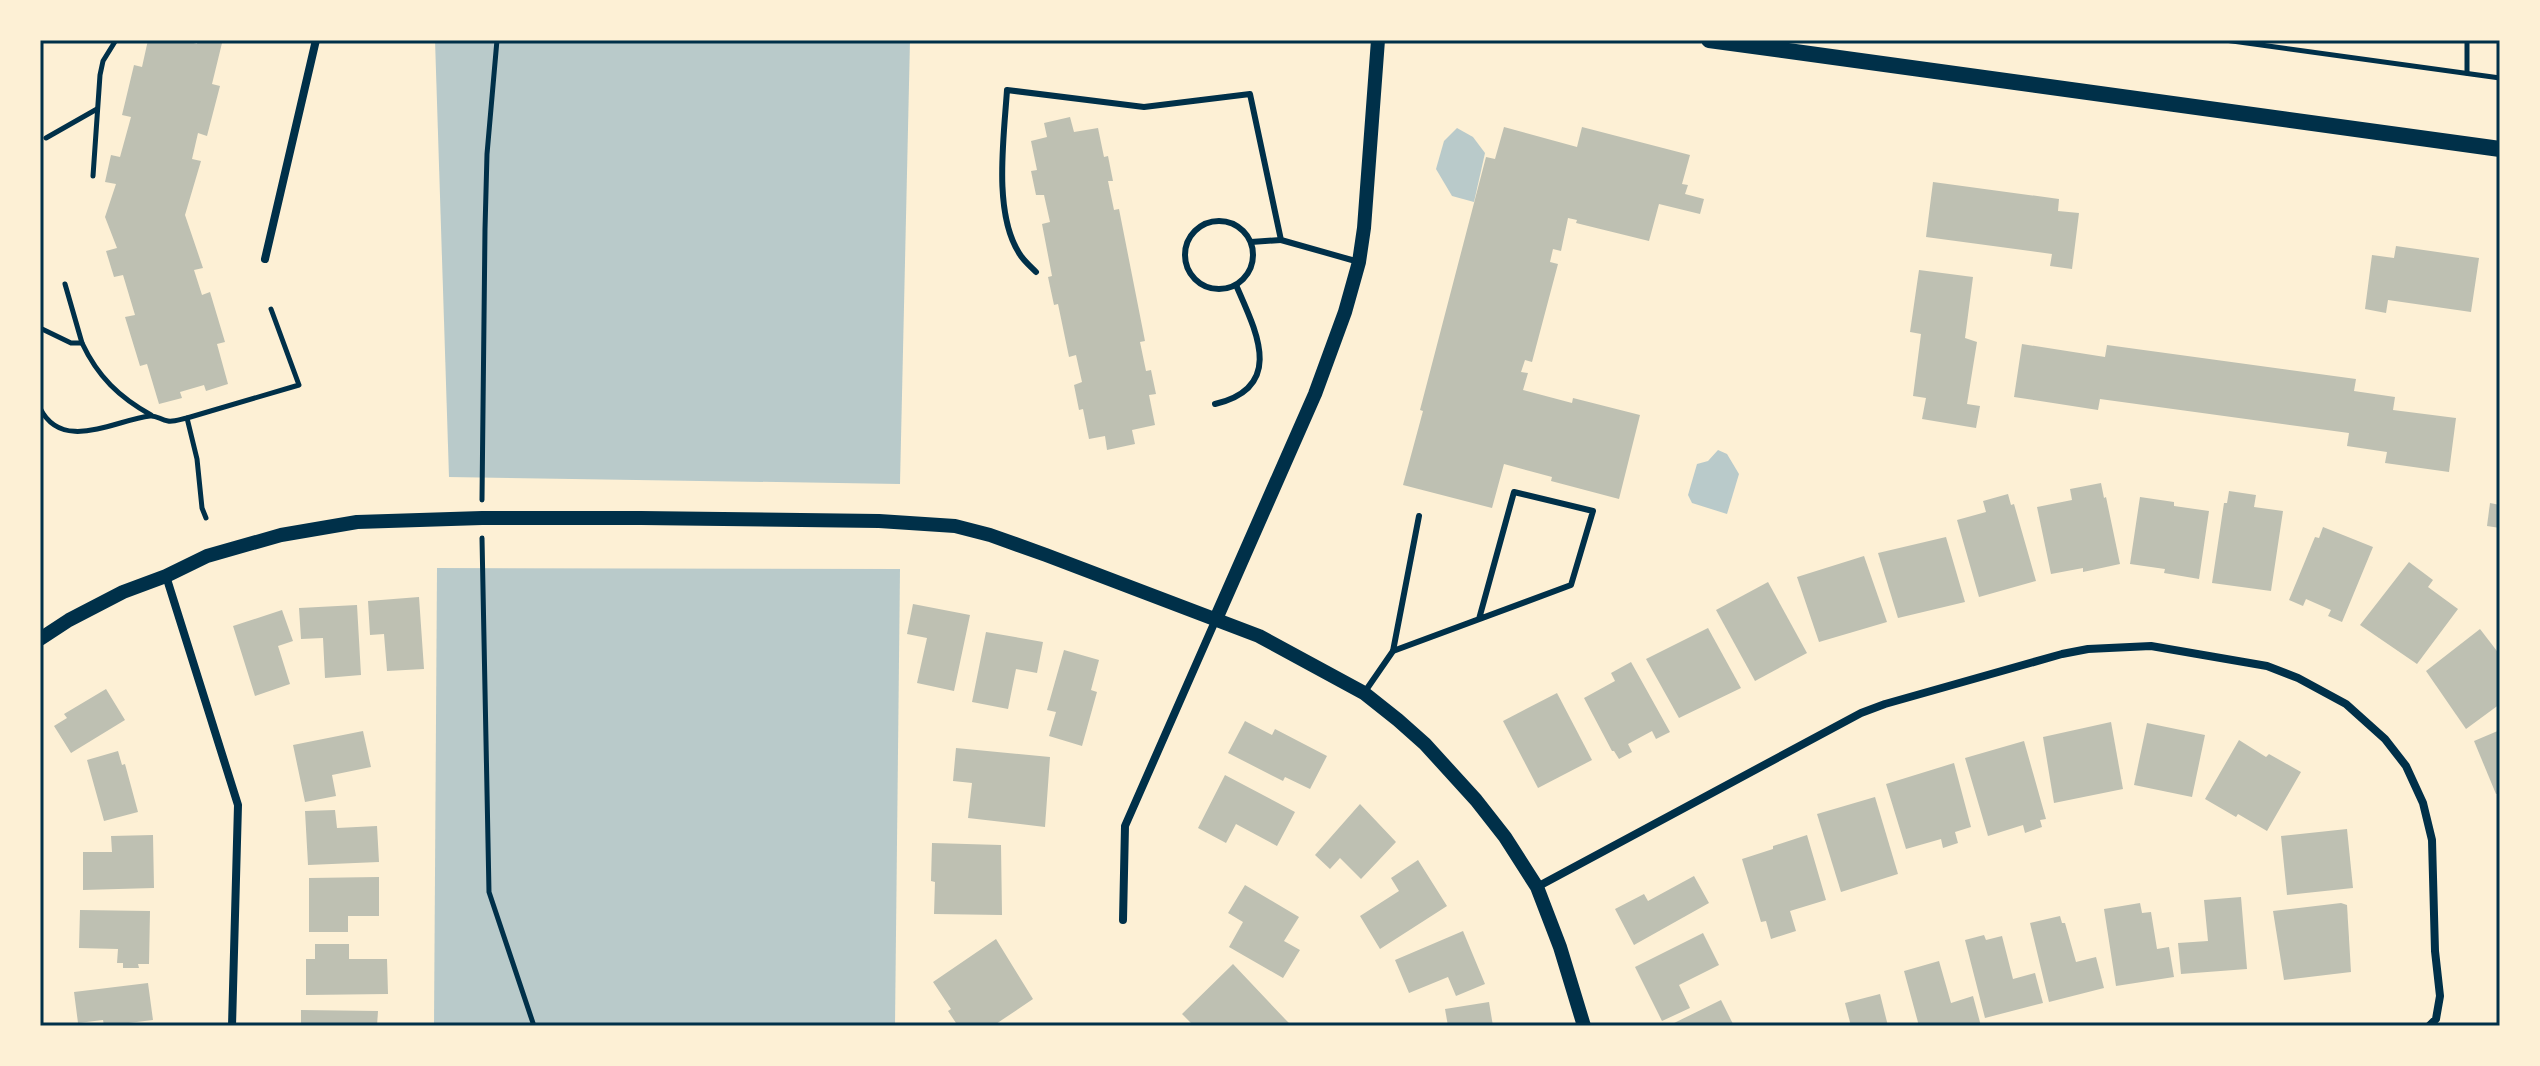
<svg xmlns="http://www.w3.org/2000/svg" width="2540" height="1066" viewBox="0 0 2540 1066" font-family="'Archivo Narrow',sans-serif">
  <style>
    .green { fill: #b9caca }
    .building { fill: #bec0b2 }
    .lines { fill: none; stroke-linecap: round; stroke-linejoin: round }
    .path { stroke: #003049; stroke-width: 5 }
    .service { stroke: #003049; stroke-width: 6 }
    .minor { stroke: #003049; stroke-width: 8 }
    .tertiary { stroke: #003049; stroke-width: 14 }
    .secondary { stroke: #003049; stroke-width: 16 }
    .neatline { fill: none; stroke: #003049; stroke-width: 3 }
  </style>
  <rect width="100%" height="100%" fill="#fdf0d5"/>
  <g class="green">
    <polygon points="435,40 910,40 900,484 449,477"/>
    <polygon points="1457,128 1473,137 1485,153 1474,202 1452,196 1436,169 1444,141"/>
    <polygon points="1718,450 1727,454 1739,474 1727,514 1692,503 1688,495 1697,464 1708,461"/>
    <polygon points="437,568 900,569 895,1026 434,1026"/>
  </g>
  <g class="building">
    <polygon points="148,40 183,40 197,44 198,40 209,40 222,43 212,84 220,86 207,136 198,133 192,159 201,161 185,215 203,268 194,270 202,295 210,292 225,342 217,344 228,384 206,391 204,385 180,392 182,398 159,404 147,364 140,366 125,317 135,315 123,275 114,277 106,251 117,248 105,217 116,184 105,182 111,155 120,157 131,117 122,115 134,65 142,67"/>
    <polygon points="1070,117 1074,132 1098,128 1104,157 1108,156 1113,181 1108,181 1114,210 1119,209 1145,341 1140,342 1146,371 1151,370 1156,394 1149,395 1155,425 1132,430 1135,444 1107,450 1105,436 1089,439 1083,409 1079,410 1074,385 1082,382 1076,355 1069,357 1058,304 1054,305 1048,277 1052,276 1042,224 1050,222 1044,195 1036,195 1031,171 1037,170 1031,141 1047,137 1044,123"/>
    <polygon points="1504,127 1577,147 1582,127 1690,155 1682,184 1688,185 1685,194 1704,199 1700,214 1659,204 1649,241 1576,223 1577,220 1568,218 1561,251 1553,249 1550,262 1558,264 1532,362 1525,360 1521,372 1528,373 1523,390 1572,403 1573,398 1640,415 1619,499 1551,481 1552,477 1504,464 1492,508 1403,485 1423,411 1420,410 1486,157 1495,159"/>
    <polygon points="1933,182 2059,199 2058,211 2079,213 2072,269 2050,266 2052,254 1926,237"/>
    <polygon points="2396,246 2479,258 2471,312 2388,300 2386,313 2365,309 2372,255 2394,258"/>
    <polygon points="1919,270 1973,277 1965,338 1977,342 1967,404 1980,406 1976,428 1922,419 1926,398 1913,396 1921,334 1910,332"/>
    <polygon points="2022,344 2105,357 2107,345 2356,379 2354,391 2395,397 2393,410 2456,418 2449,472 2385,463 2387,452 2347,446 2349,433 2100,399 2098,410 2014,397"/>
    <polygon points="2101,483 2104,498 2106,497 2120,564 2083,572 2083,568 2051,574 2037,507 2072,500 2070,489"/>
    <polygon points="2229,491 2256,495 2254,507 2283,511 2271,591 2212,583 2224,503 2227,503"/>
    <polygon points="2008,494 2011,505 2014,504 2036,581 1979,597 1957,520 1986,512 1983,501"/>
    <polygon points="2140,497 2174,502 2174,506 2209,511 2199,579 2164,573 2165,569 2130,564"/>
    <polygon points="2490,503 2500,505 2500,528 2487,526"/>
    <polygon points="2323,527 2373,547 2342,622 2328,616 2331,610 2306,599 2303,606 2289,600 2315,537 2319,538"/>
    <polygon points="1946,537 1965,602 1898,618 1878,553"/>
    <polygon points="1864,556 1887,622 1819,642 1797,577"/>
    <polygon points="2409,562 2433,580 2428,587 2458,609 2417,664 2360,625"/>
    <polygon points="1768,582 1807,653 1755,681 1716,610"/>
    <polygon points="419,597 424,669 387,671 384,634 370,635 368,601"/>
    <polygon points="913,604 970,615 954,691 917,683 927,638 907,634"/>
    <polygon points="357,605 361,675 325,678 323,638 301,639 299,608"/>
    <polygon points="282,610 293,641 278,646 290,684 255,696 233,626"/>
    <polygon points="1708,628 1741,688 1679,718 1646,659"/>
    <polygon points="2480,629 2500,655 2500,704 2466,729 2426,671"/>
    <polygon points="986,632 1043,642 1037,673 1016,669 1008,709 972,702"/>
    <polygon points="1064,650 1099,660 1091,690 1097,692 1082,746 1049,736 1056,712 1047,710"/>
    <polygon points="1631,662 1670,732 1656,739 1652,731 1628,744 1632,752 1619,759 1614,751 1612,751 1584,698 1615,681 1611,673"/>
    <polygon points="106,689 125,720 71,753 54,726 67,718 64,714"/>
    <polygon points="1557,693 1592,760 1538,788 1503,721"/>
    <polygon points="1245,721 1272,735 1275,729 1327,756 1310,789 1285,777 1283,781 1228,753"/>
    <polygon points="2111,722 2123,789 2054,803 2043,737"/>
    <polygon points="2147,723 2205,735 2192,797 2134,785"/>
    <polygon points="2500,730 2500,793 2496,794 2474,741"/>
    <polygon points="363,731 371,767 332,775 336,796 305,802 293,745"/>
    <polygon points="2239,740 2266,757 2269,754 2301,772 2267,831 2238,814 2236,817 2205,799"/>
    <polygon points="2024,741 2046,819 2040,820 2042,827 2025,833 2023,825 1988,836 1965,758"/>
    <polygon points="956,748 1050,757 1045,827 968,818 972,783 953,781"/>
    <polygon points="118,751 122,765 125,764 138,812 104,821 87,760"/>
    <polygon points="1954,763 1971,827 1955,832 1958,843 1943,848 1941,839 1906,849 1886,784"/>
    <polygon points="1225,775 1295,812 1277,846 1236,824 1226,843 1198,828"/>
    <polygon points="1875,797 1898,874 1841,892 1817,814"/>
    <polygon points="1360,804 1396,842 1361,879 1340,858 1330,869 1315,855"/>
    <polygon points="335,810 337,828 377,826 379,862 308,865 305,811"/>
    <polygon points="2347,829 2353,888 2287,895 2281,836"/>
    <polygon points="153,835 154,888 83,890 83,852 112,852 111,836"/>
    <polygon points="1807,835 1826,900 1790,911 1796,931 1771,939 1766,921 1761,922 1742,859 1773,849 1773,846"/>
    <polygon points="932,843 1001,845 1002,915 934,914 935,882 931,881"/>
    <polygon points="1418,860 1447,906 1380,949 1360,916 1399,891 1391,878"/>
    <polygon points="1694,876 1709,903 1634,945 1615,909 1644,894 1648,901"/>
    <polygon points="379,877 379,916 348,916 348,932 309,932 309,878"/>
    <polygon points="1245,885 1299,917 1284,941 1300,950 1283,978 1229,947 1243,922 1228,913"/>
    <polygon points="2241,897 2247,969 2181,974 2178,943 2208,941 2204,900"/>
    <polygon points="2140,903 2142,913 2151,912 2157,949 2169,947 2174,977 2116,986 2104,909"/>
    <polygon points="2341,903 2347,905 2351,972 2284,980 2273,911"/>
    <polygon points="80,910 150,911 149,964 138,964 139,968 123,968 123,963 117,963 118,949 79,948"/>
    <polygon points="2060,916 2062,923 2065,923 2076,962 2096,957 2104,988 2049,1002 2030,923"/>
    <polygon points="1463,931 1485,984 1456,996 1448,977 1409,993 1395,960"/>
    <polygon points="1703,933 1719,965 1679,985 1690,1008 1662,1021 1635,967"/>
    <polygon points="1984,935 1986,940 2002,936 2013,979 2035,973 2043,1003 1985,1018 1965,940"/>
    <polygon points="996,939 1033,999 993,1026 958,1026 948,1011 951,1009 933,982"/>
    <polygon points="315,944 349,944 349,959 387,959 388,994 306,995 306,959 315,959"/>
    <polygon points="1939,961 1951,1003 1973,996 1981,1026 1919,1026 1904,971"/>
    <polygon points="1233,964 1285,1019 1292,1026 1194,1026 1182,1014"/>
    <polygon points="148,983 153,1020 104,1026 103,1020 78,1023 74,992"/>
    <polygon points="1880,994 1888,1026 1851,1026 1845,1003"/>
    <polygon points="1721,1000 1734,1026 1668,1026"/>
    <polygon points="1489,1002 1493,1026 1448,1026 1445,1009"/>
    <polygon points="301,1010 378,1011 377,1026 301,1026"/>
  </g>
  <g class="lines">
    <g class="path">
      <polyline points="2225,40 2500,78"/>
      <polyline points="2467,73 2467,40"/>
      <polyline points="46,138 97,109"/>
      <polyline points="93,176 100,75 103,61 116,40"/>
      <polyline points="65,284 82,343"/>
      <path d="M 40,328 L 71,343 L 82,343 C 98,377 119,397 151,415"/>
      <path d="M 40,408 C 62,453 115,420 150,416 C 156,415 161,420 168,421 C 174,422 181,419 187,418 L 299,385 L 271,309"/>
      <polyline points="187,418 197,459 202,508 206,518"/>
      <polyline points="482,500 485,229 487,154 497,40"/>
      <polyline points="482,538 489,892 534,1026"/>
    </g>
    <g class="service">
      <circle cx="1219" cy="255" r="34"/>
      <polyline points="1251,242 1281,240"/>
      <path d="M 1036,272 C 1030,266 1023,260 1019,253 C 993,212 1004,137 1007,90 L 1144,107 L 1250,94 L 1281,240 L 1359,262"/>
      <path d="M 1215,404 C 1286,387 1256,331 1236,285"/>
      <polyline points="1393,651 1419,516"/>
      <polyline points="1364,693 1393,651 1571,585 1593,511 1514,492 1479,619"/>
    </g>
    <g class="minor">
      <polyline points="265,259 316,40"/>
      <polyline points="166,576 238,805 232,1026"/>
      <polyline points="1537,887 1861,713 1885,704 2062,654 2088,649 2151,646 2267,666 2298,678 2346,704 2385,739 2406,766 2423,803 2432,840 2435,951 2440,996 2436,1019 2429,1026"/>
      <polyline points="1123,920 1125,826 1216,619"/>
    </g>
    <g class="tertiary">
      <polyline points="1216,619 1315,394 1345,312 1359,262 1364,228 1378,40"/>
      <polyline points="40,639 69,620 123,592 166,576 207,556 281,535 357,522 482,518 641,518 879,521 955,526 990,535 1046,555 1259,636 1364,693 1398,720 1425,744 1476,800 1505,837 1537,887 1560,947 1584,1026"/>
    </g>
    <polyline class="secondary" points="1709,40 2500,149"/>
  </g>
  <rect width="2540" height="1066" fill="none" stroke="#fdf0d5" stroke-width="84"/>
  <rect x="42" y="42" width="2456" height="982" class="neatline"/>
</svg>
